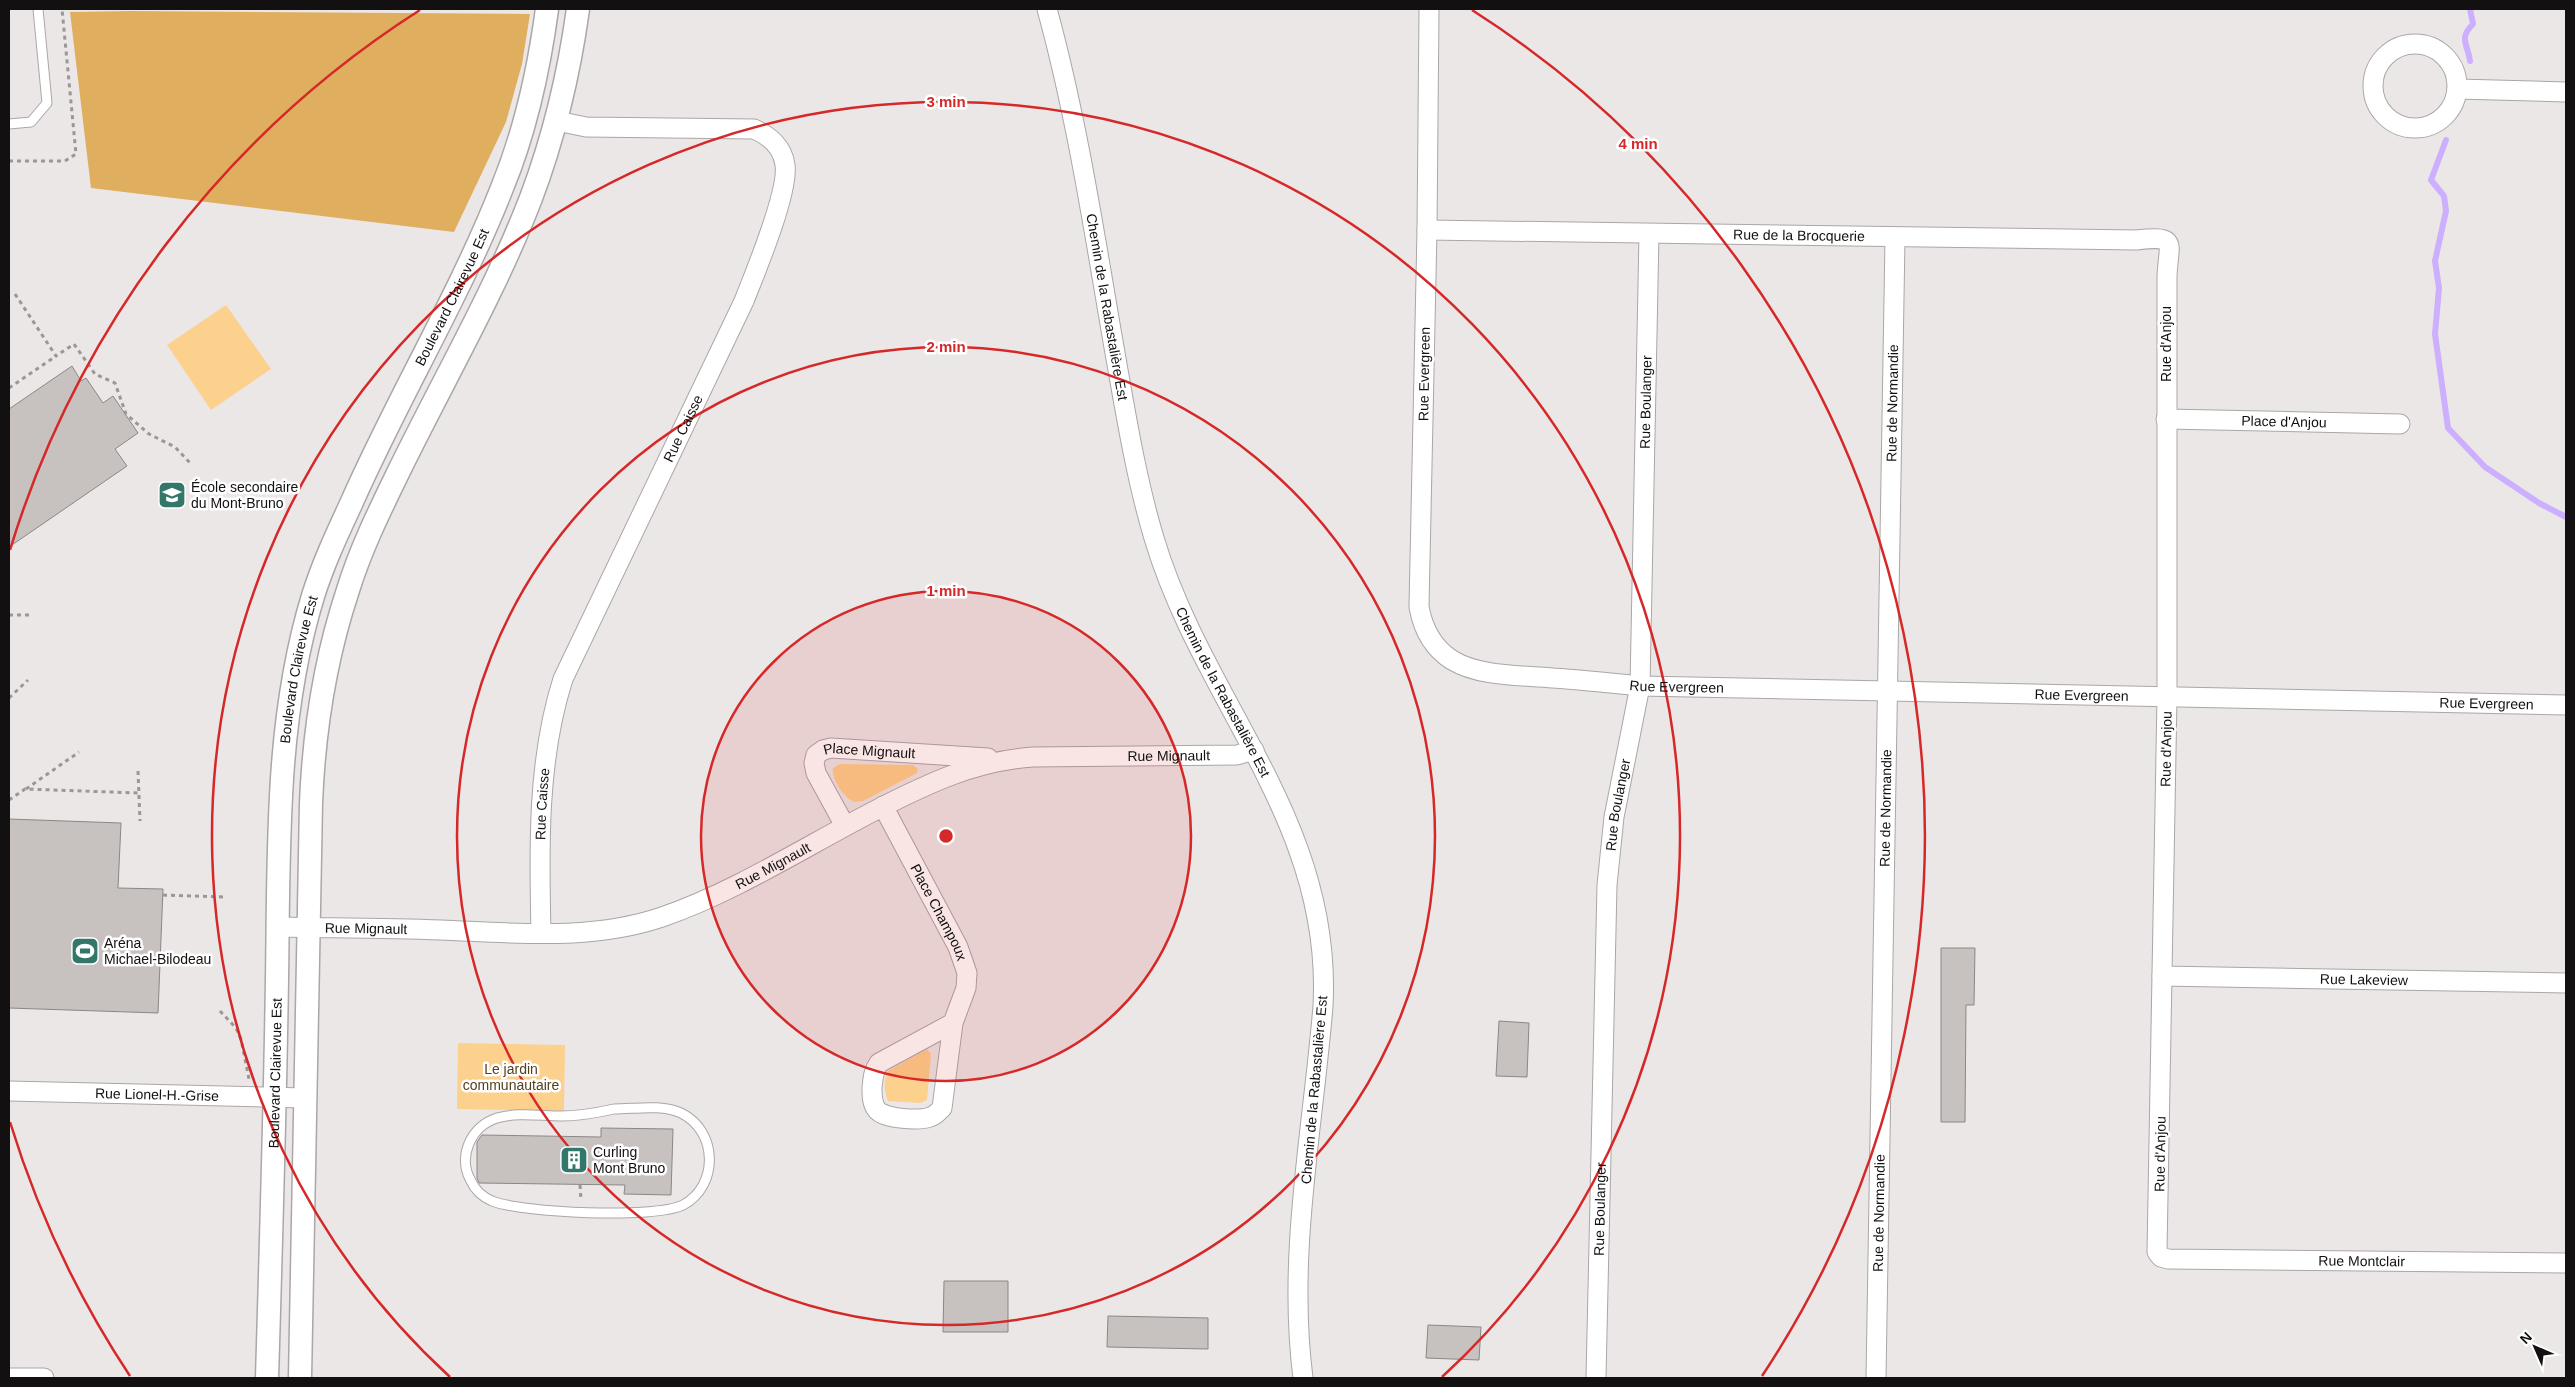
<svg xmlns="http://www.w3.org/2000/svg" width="2575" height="1387" viewBox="0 0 2575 1387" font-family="Arial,sans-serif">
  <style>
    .green { fill: #fcd08d }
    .forest { fill: #e0ae5f }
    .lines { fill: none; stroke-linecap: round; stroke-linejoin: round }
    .stream { stroke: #ccaffe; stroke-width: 6 }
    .building { fill: #c7c2c0; stroke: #8b8785 }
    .service-casing { stroke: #aba6a7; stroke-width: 11 }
    .minor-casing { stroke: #aba6a7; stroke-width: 21 }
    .tertiary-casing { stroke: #aba6a7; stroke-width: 25 }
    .path { stroke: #9b9797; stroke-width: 3; stroke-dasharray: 4 4; stroke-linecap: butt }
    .service { stroke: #fff; stroke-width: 9 }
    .minor { stroke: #fff; stroke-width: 19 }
    .tertiary { stroke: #fff; stroke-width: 22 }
    .ring { fill: none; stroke: #d62828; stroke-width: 2.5 }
    .labels { text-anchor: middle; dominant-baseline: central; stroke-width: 5; stroke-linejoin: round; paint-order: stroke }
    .street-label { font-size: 14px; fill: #121010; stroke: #fff }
    .poi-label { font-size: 14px; fill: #121010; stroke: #fff; text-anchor: start }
    .park-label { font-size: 14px; fill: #55401e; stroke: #fff }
    .centre { fill: #d62828; stroke: #fff; stroke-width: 2.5 }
    .ring-label { font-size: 15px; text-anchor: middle; font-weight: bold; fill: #d62828; stroke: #fff; stroke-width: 5; stroke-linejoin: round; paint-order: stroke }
  </style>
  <rect width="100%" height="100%" fill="#ece7e7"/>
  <g class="green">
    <polygon points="226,305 271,369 211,410 167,345"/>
    <path d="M 840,764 L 913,765 L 918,769 L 917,773 L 863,801 L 854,802 C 844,798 831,779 833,768 Z"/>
    <polygon points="458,1043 565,1045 564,1111 457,1109"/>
    <path d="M 927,1049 L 931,1054 L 927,1100 L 920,1103 L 888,1101 C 884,1093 883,1079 888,1071 Z"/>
  </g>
  <polygon class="forest" points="131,11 530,14 522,64 506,122 454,232 91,188 70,12"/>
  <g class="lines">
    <g class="stream">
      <path d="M 2470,61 C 2468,44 2458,39 2473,24 L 2470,9"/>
      <polyline points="2446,140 2431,180 2444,196 2446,211 2435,261 2439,288 2435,334 2448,428 2485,467 2539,503 2566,517"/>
    </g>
  </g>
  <g class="building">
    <polygon points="72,366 81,381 86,378 103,403 113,396 138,433 115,449 127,466 9,547 9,409"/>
    <polygon points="9,819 121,823 118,888 163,889 158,1013 9,1008"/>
    <polygon points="1941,948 1975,948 1974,1005 1966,1005 1965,1122 1941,1122"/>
    <polygon points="1499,1021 1529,1023 1527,1077 1496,1076"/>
    <polygon points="601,1128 673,1129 671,1195 624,1194 625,1185 479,1183 477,1178 477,1142 482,1135 601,1137"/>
    <polygon points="944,1281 1008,1281 1008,1332 943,1332"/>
    <polygon points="1108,1316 1208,1318 1208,1349 1107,1347"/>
    <polygon points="1428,1325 1481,1327 1479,1360 1426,1358"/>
  </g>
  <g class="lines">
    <defs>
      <g id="service">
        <polyline points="9,124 31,122 47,103 38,9"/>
        <path d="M 614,1109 C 635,1109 661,1104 681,1113 C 718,1131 719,1186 683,1205 C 655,1219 522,1213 492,1201 C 483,1197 475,1190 471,1181 C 457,1157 471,1126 497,1118 C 517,1112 541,1116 561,1116 C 579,1116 596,1113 614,1109 Z"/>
      </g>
      <g id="minor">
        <path id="s1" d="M 1047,9 C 1078,122 1095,238 1115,353 C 1126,415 1136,478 1154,538 C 1203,703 1333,821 1323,1006 C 1313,1129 1287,1255 1303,1378"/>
        <path id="s2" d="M 1429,9 L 1427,230 L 1419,607 C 1423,629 1433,648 1452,660 C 1480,677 1521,675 1553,678 C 1582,680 1611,683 1640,686 L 2566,705"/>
        <circle cx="2415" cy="86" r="42"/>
        <polyline points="2457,89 2566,92"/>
        <path id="s3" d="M 1427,230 L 2136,240 C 2180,235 2168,243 2167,277 L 2167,697 L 2157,1252 L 2161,1257 L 2168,1259 L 2566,1263"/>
        <path id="s4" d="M 2166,419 L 2400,424"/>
        <path id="s5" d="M 883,806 L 958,947 L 967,973 L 966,988 L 953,1023 L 942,1108 C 938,1112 935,1116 930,1117 C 919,1121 885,1119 877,1110 C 872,1104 872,1096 872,1088 C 873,1079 873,1071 879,1063 L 953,1023"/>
        <path id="s6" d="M 845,826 L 816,773 L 814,763 L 816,755 L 823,750 L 831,748 L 988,758"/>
        <path id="s7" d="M 278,927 C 333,928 387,928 441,930 C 514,933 592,941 662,917 C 737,891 806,846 876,810 C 927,784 974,761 1033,757 L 1237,755 L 1254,750"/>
        <path id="s8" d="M 541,933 C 539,849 537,760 563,679 L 744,301 C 755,273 789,192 785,165 C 783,148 770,136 754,129 L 586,127 L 557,121"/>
        <path id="s9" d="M 2162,976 L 2566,983"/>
        <path id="s10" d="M 9,1091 L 305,1098"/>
        <polyline points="9,1378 44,1378"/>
        <path id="s11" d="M 1596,1378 L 1607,885 L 1614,817 L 1640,686 L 1649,234"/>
        <path id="s12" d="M 1876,1378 L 1895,238"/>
      </g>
      <g id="tertiary">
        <path id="s13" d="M 267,1378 C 271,1245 275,1112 277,979 C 279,850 275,720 313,596 C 323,564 337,534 351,504 C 398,397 459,297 502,188 C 525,132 539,69 547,9"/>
        <path d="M 300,1378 L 311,803 C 314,730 325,659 348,590 C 360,551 378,514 396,477 C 441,384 494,294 531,198 C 554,137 569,74 578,9"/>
      </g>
    </defs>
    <use href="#service" class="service-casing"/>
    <use href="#minor" class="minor-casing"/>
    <use href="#tertiary" class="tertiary-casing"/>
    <g class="path">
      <polyline points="9,161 65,161 76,154 62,9"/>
      <polyline points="15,294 56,356 74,344 95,374 115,383 126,414 149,434 175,447 191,464"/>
      <polyline points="9,388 56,356"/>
      <polyline points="9,615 29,615"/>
      <polyline points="9,698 28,680"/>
      <polyline points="138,771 140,821"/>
      <polyline points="26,789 79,752"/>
      <polyline points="9,800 25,789 139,793"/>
      <polyline points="163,895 223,897"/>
      <polyline points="220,1011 236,1028 241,1039 249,1079"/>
      <polyline points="580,1185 581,1200"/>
    </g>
    <use href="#service" class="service"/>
    <use href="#minor" class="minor"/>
    <use href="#tertiary" class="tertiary"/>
  </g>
  <circle cx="946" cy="836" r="245" fill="#d62828" fill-opacity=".12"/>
  <g class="ring">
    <circle cx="946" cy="836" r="245"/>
    <circle cx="946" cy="836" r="489"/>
    <path d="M450 1377A734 734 0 1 1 1442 1377"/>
    <path d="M130 1376A979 979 0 0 1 10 1122M10 550A979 979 0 0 1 420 10M1472 10A979 979 0 0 1 1762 1376"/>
  </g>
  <defs>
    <symbol id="school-square" viewBox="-11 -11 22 22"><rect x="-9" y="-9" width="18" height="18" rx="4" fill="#33776b" stroke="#fff"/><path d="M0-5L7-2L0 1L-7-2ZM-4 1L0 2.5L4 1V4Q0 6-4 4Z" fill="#fff"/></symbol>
    <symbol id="stadium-square" viewBox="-11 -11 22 22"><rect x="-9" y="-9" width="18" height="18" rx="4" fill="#33776b" stroke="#fff"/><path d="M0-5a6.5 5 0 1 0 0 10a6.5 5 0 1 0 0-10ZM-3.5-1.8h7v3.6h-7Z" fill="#fff"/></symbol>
    <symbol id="building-square" viewBox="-11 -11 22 22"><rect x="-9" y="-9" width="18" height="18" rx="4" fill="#33776b" stroke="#fff"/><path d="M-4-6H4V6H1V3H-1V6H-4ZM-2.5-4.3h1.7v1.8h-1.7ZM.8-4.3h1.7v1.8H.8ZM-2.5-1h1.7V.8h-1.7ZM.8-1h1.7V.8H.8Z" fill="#fff"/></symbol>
  </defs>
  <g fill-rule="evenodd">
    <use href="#school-square" x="156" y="479" width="32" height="32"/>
    <use href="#stadium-square" x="69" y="935" width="32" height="32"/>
    <use href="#building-square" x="558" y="1144" width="32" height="32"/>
  </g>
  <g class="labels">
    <g class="street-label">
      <text stroke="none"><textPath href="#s3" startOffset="372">Rue de la Brocquerie</textPath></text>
      <text stroke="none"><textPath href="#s13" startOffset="1115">Boulevard Clairevue Est</textPath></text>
      <text stroke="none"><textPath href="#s1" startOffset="304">Chemin de la Rabastalière Est</textPath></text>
      <text transform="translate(2166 344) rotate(-90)">Rue d'Anjou</text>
      <text transform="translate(1424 374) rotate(-89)">Rue Evergreen</text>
      <text stroke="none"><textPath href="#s11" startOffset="979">Rue Boulanger</textPath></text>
      <text stroke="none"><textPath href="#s12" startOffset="975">Rue de Normandie</textPath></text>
      <text stroke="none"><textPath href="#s4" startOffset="118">Place d'Anjou</textPath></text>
      <text stroke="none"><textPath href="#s8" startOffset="534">Rue Caisse</textPath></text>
      <text stroke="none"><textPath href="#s13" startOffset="710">Boulevard Clairevue Est</textPath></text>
      <text stroke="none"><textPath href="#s2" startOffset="890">Rue Evergreen</textPath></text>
      <text stroke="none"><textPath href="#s1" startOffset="709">Chemin de la Rabastalière Est</textPath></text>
      <text stroke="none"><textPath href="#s2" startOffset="1295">Rue Evergreen</textPath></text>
      <text stroke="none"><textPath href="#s2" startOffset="1700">Rue Evergreen</textPath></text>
      <text transform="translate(2166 749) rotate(-89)">Rue d'Anjou</text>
      <text stroke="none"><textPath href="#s6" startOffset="134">Place Mignault</textPath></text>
      <text stroke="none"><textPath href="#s7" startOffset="928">Rue Mignault</textPath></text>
      <text stroke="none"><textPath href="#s8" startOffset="129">Rue Caisse</textPath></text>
      <text stroke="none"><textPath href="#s11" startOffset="574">Rue Boulanger</textPath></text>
      <text stroke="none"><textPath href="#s12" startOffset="570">Rue de Normandie</textPath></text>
      <text stroke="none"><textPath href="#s7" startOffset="508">Rue Mignault</textPath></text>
      <text stroke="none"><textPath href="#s5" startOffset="120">Place Champoux</textPath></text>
      <text stroke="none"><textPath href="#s7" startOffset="88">Rue Mignault</textPath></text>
      <text stroke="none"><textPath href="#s9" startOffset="202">Rue Lakeview</textPath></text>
      <text stroke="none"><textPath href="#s13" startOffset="305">Boulevard Clairevue Est</textPath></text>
      <text transform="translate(1314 1090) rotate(-85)">Chemin de la Rabastalière Est</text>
      <text stroke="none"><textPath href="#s10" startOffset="148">Rue Lionel-H.-Grise</textPath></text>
      <text transform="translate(2160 1154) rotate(-89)">Rue d'Anjou</text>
      <text stroke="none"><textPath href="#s11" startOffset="169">Rue Boulanger</textPath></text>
      <text stroke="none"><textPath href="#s12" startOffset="165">Rue de Normandie</textPath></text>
      <text stroke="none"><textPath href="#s3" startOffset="1959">Rue Montclair</textPath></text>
    </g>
    <g class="poi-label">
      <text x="191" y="487">École secondaire<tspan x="191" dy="16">du Mont-Bruno</tspan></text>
      <text x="104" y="943">Aréna<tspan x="104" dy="16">Michael-Bilodeau</tspan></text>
      <text x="593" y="1152">Curling<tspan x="593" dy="16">Mont Bruno</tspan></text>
    </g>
    <g class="park-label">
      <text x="511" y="1069">Le jardin<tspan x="511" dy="16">communautaire</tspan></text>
    </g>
  </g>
  <circle cx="946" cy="836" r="8" class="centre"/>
  <g class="ring-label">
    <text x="946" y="107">3 min</text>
    <text x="1638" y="149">4 min</text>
    <text x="946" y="352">2 min</text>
    <text x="946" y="596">1 min</text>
  </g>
  <rect width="2575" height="1387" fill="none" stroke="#121010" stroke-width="20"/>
  <g transform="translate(2535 1347) rotate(315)" stroke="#ffffff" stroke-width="4" paint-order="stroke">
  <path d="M0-4L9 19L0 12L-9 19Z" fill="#121010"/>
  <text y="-8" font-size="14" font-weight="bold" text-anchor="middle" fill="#121010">N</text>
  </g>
</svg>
